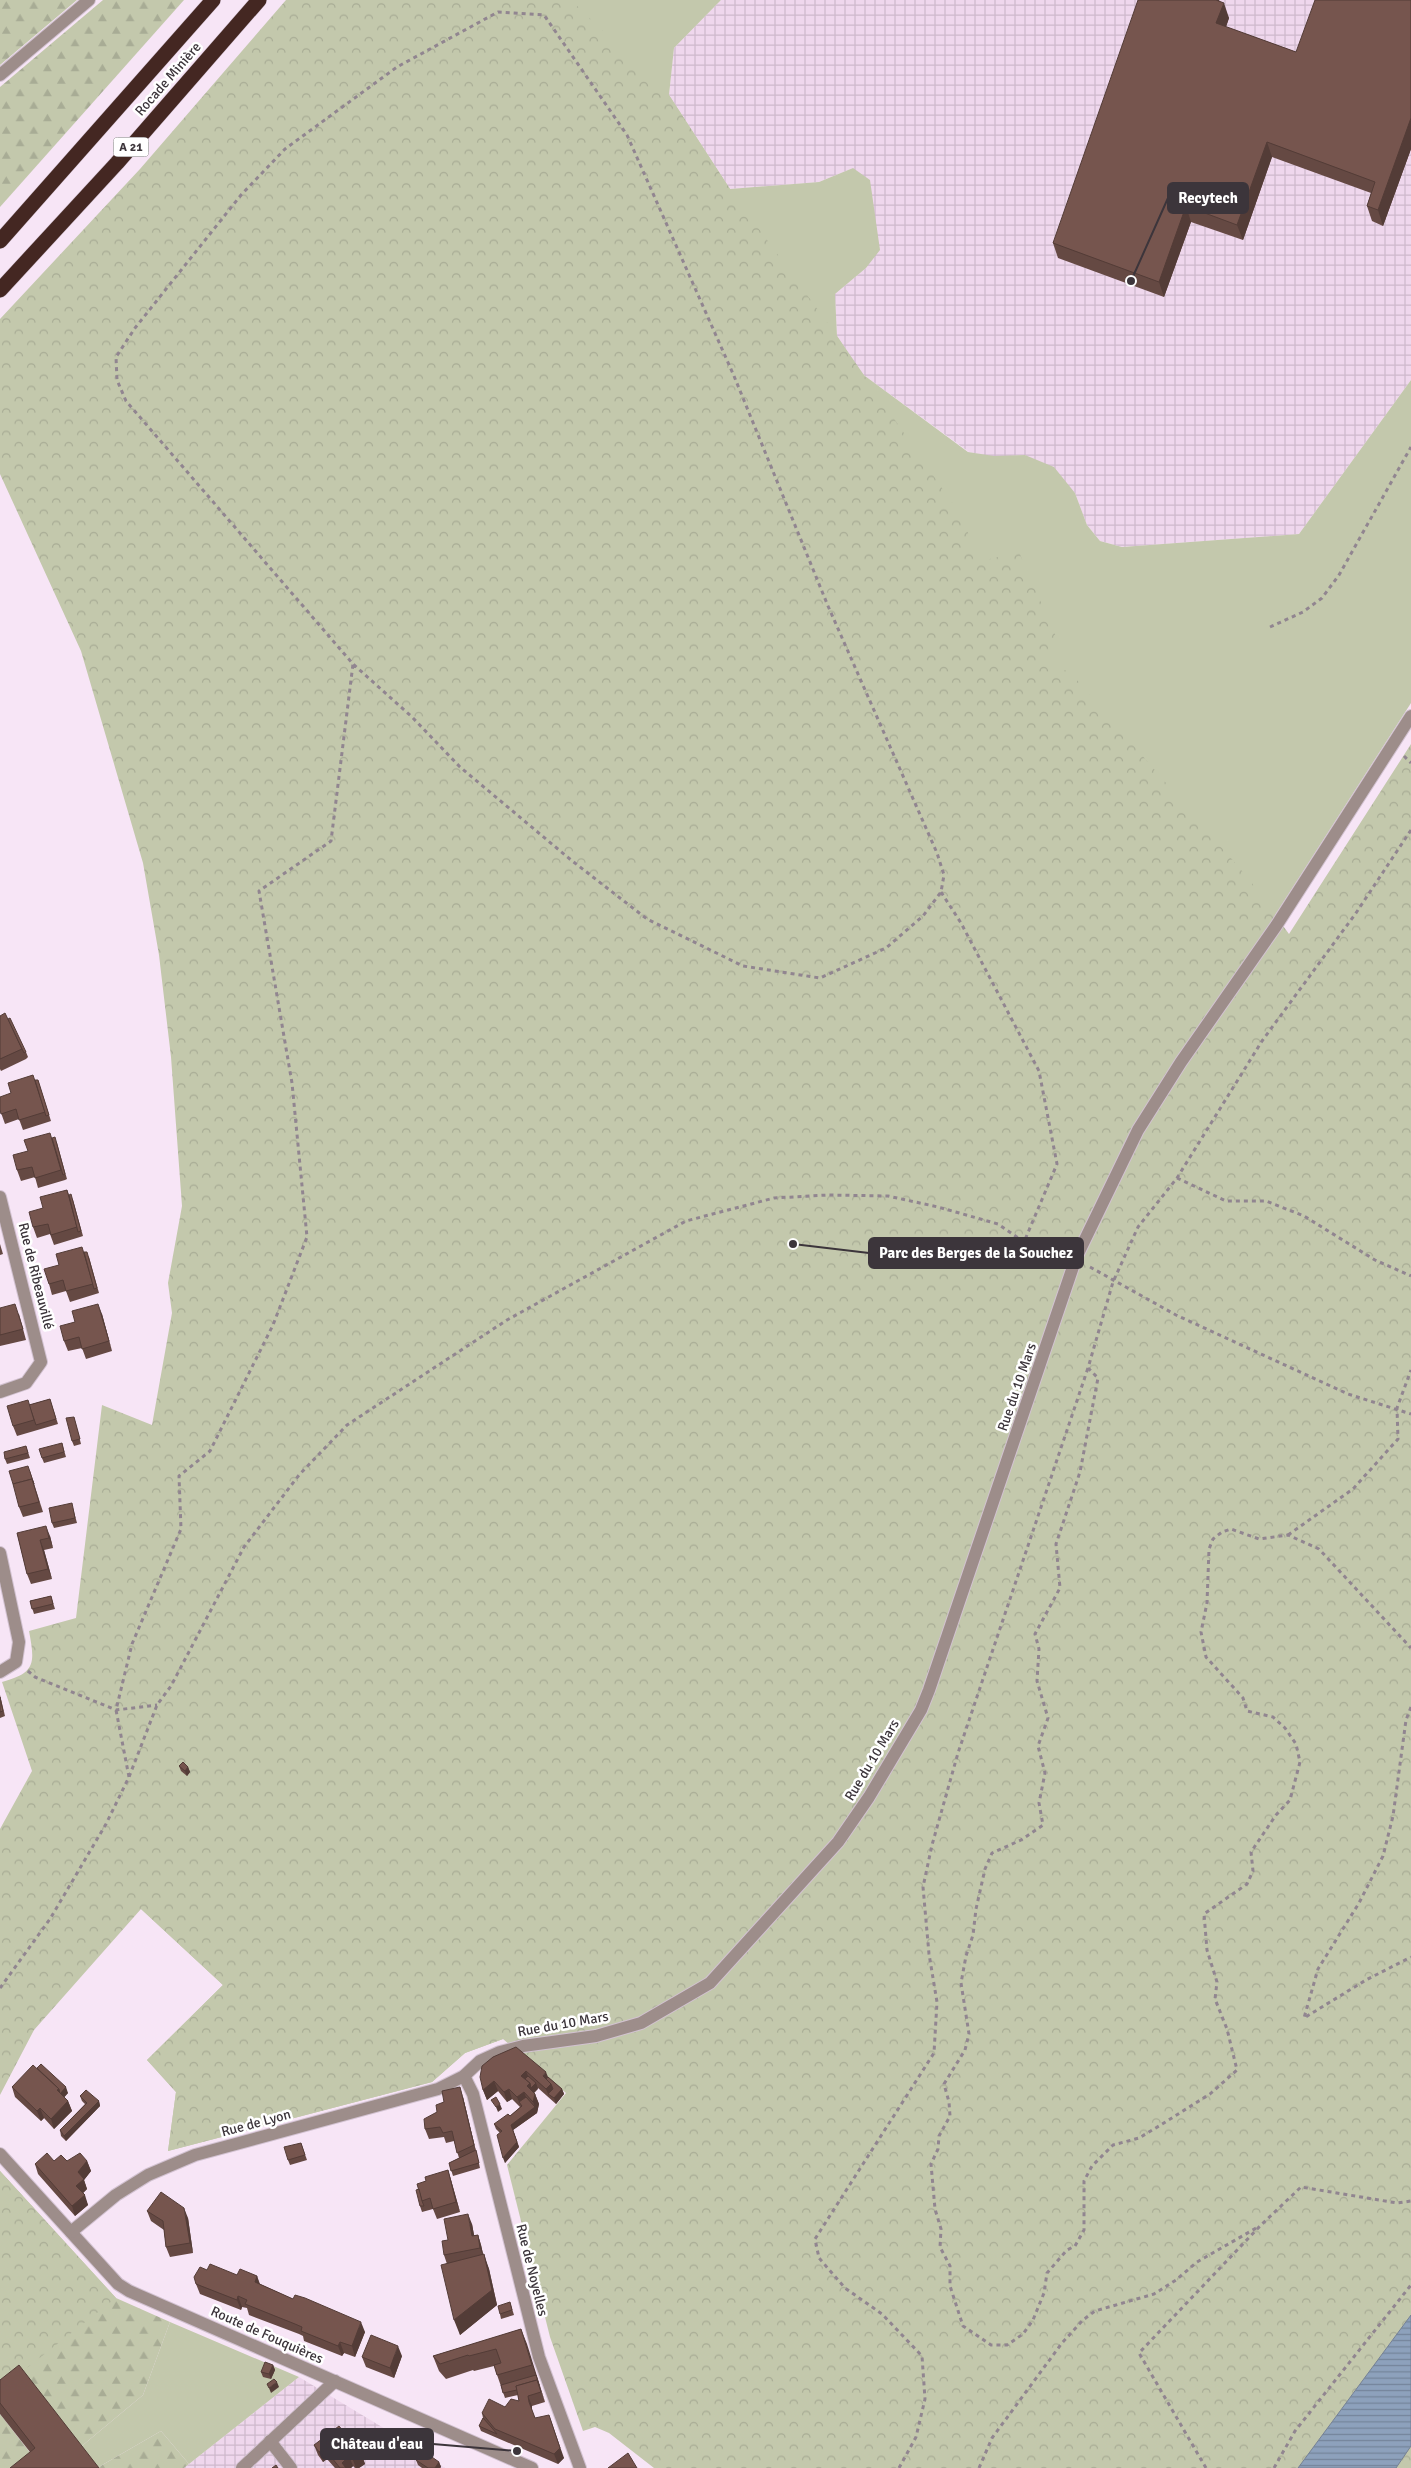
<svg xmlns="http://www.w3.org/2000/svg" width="1411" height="2468" viewBox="0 0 1411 2468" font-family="Signika,sans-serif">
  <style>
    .industrial { fill: url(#industrial-grid) }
    .grass { fill: #c3c8ac }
    .forest { fill: url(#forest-firs) }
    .park { fill: url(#park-crowns) }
    .water { fill: url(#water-rules); stroke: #758195 }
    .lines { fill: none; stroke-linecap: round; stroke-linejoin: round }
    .minor-casing { stroke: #d2c2d1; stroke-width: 14 }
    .highway-casing { stroke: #d2c2d1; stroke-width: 16 }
    .path { stroke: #918590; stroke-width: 3; stroke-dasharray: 4 4; stroke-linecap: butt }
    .minor { stroke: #9d8d8a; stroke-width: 12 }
    .highway { stroke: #442722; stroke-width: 15 }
    .wall { fill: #654943 }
    .shaded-wall { fill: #533c37 }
    .building { fill: #76554e; stroke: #533c37 }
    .labels { text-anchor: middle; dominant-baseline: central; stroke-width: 5; stroke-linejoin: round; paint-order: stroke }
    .shield { fill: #fff; stroke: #767276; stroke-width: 1 }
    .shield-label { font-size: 12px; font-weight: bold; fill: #3c353b }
    .street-label { font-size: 14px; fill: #3c353b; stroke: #fff }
    .leader { fill: none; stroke: #3c353b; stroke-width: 2 }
    .callout-dot { fill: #3c353b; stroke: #fff; stroke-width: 2 }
    .callout { fill: #3c353b; stroke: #3c353b; stroke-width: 2 }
    .callout-label { font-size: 15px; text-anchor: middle; font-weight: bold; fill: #fff }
  </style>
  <defs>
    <pattern id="industrial-grid" width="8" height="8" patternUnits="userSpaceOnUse" patternTransform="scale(1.25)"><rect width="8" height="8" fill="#efd7ed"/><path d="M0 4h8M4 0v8" fill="none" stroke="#ceb9cc"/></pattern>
    <pattern id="forest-firs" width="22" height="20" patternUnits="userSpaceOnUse" patternTransform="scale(1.25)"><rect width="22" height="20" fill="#c3c8ac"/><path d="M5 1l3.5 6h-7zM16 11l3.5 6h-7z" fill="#a8ac95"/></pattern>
    <pattern id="park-crowns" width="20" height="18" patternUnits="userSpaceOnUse" patternTransform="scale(1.25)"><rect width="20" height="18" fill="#c3c8ac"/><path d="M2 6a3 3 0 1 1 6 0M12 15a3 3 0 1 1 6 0" fill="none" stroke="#a8ac95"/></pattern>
    <pattern id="water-rules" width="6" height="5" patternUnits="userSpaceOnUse" patternTransform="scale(1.25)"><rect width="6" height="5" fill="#8da1bc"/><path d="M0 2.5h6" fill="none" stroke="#74849a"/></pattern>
  </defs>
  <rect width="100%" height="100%" fill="#f7e5f6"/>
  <g class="industrial">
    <polygon points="721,0 1411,0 1411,380 1299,534 1122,547 1100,541 1087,525 1075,493 1025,455 994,457 969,452 861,373 837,336 835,294 866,268 853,168 819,182 730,189 669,95 674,48"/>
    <polygon points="299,2377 382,2427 445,2468 184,2468"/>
  </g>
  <g class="grass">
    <polygon points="555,0 721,0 674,48 669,95 730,189 819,182 853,168 870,180 880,250 866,268 835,294 837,336 861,373 968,452 994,456 1025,455 1054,467 1075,493 1087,525 1100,541 1122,547 1299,534 1411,380 1411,703 1268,926 503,2039 465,2053 432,2082 168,2151 176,2092 147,2060 223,1985 141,1909 1036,720"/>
    <polygon points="170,2322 299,2377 189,2464 161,2431 97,2468 77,2450 143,2395"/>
  </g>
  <g class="forest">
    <polygon points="0,0 77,0 0,65"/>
    <polygon points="103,0 184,0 0,207 0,87"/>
    <polygon points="0,2171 116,2298 170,2322 143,2395 77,2450 0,2405"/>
    <polygon points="0,2414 42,2468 0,2468"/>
    <polygon points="161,2431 189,2464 184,2468 97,2468"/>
  </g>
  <g class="park">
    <path d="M 286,0 L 571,0 L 669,95 L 730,189 L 837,336 L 964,520 L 977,562 L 1019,552 L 1057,639 L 1049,665 L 1070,672 L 1249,879 L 1289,934 L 1411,744 L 1411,2468 L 654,2468 L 609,2433 L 595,2427 L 583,2431 L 550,2337 L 507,2165 L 566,2093 L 503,2039 L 465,2053 L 432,2082 L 168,2151 L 176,2092 L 147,2060 L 223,1985 L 141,1909 L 34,2030 L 0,2095 L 0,1829 L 32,1771 L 2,1682 C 36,1673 35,1663 29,1631 L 76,1618 L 102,1405 L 152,1425 L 172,1313 L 168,1283 L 182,1206 L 171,1057 L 159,955 L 143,863 L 81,651 L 0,474 L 0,319 L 140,169 Z"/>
    <polygon points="0,2171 116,2298 0,2389"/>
  </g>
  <polygon class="water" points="1411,2315 1411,2446 1396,2468 1298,2468"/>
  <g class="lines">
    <defs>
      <g id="minor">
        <polyline points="0,75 89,0"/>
        <polyline points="0,1197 41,1362 26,1383 0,1392"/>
        <polyline points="0,1553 19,1642 16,1662 0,1672"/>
        <polyline points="464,2076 473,2094 539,2357 580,2468"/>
        <polyline points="0,2154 118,2284 129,2291 532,2468"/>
        <polyline points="71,2232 116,2195 148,2175 195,2155 438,2089 464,2076 480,2061 500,2052 523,2046 596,2036 641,2023 710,1983 838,1842 869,1797 921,1710 929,1690 1076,1258 1138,1130 1181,1062 1276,926 1411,716"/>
        <polyline points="270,2441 291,2468"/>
        <polyline points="242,2468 335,2381"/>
      </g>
      <g id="highway">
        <polyline points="0,241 213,0"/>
        <polyline points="0,290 117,163 259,0"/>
      </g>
    </defs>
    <use href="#minor" class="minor-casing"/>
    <use href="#highway" class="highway-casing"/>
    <g class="path">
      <polyline points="1270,627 1303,612 1322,598 1339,575 1411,447"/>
      <polyline points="1404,756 1411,763"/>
      <polyline points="1411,830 1356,913 1262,1041 1177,1178 1138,1227 1113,1282 1088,1368 1098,1378 1080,1472 1056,1544 1060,1588 1035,1634 1039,1649 1037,1681 1048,1718 1038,1746 1045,1773 1039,1803 1043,1825 1021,1840 992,1853 985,1869 976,1909 973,1935 966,1956 961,1983 969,2034 965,2050 944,2084 949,2102 950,2116 939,2136 938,2149 931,2164 935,2209 941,2229 940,2247 950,2266 950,2286 963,2326 991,2345 1007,2345 1023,2334 1033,2320 1044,2293 1047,2273 1067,2250 1075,2246 1084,2230 1084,2181 1092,2166 1113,2145 1139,2138 1159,2126 1210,2094 1237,2070 1227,2029 1215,1999 1217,1982 1207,1950 1204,1914 1247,1884 1253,1871 1251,1852 1276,1815 1290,1800 1300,1762 1296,1744 1285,1728 1273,1717 1247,1711 1243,1698 1206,1657 1201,1632 1207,1603 1209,1549 1213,1539 1222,1532 1231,1529 1259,1539 1288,1535 1319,1549 1411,1648"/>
      <polyline points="941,892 961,923 1039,1071 1057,1164 1024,1242"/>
      <polyline points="1177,1178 1226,1201 1266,1201 1304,1216 1375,1260 1411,1276"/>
      <polyline points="1090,1267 1176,1315 1348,1394 1411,1414"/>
      <polyline points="1288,1535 1353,1489 1398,1439 1397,1408 1411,1370"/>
      <polyline points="28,1671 35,1677 116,1710 157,1705"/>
      <polyline points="1411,1707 1406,1720 1393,1816 1383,1856 1359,1903 1318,1969 1304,2018 1366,1980 1411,1957"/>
      <polyline points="129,1777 116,1710 132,1644 181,1529 179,1476 210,1451 273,1325 307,1237 292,1083 259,891 331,841 353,664 126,401 117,380 116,357 135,328 241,195 285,149 397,67 498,12 544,15 627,135 734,376 828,606 937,853 944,875 941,892 923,916 886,948 820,978 743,966 647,919 571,860 460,767 412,717 353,664"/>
      <polyline points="0,1988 50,1919 106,1824 129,1777 157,1705 171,1686 244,1547 299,1475 347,1425 507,1320 686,1221 774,1198 828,1195 888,1196 938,1207 998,1224 1024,1242 1034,1253 1061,1257"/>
      <polyline points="899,2468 916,2437 925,2399 922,2356 882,2314 845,2288 819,2258 815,2239 934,2053 937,2002 929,1954 923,1887 932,1845 958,1753 1088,1368"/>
      <polyline points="979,2468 992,2438 1062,2343 1083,2320 1095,2311 1154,2294 1176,2280 1197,2262 1258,2227"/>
      <polyline points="1206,2468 1139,2353 1261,2225 1301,2187 1397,2203 1411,2201"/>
      <polyline points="1274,2468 1295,2431 1411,2285"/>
    </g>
    <use href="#minor" class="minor"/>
    <use href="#highway" class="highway"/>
  </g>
  <g class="wall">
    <polygon points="1411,0 1411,149 1383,226 1372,221 1367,206 1371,193 1272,157 1243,240 1191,222 1164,297 1058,258 1053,243 1219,1 1229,18 1226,27 1296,52"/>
    <polygon points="0,1016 26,1052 28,1057 26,1059 1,1071 0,1069"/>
    <polygon points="35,1080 38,1080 51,1121 48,1122 23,1130 19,1119 5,1124 0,1110"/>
    <polygon points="52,1138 57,1143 67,1179 65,1180 38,1188 35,1177 21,1181 17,1170 28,1151"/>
    <polygon points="67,1190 69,1195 73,1200 83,1236 80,1237 54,1245 50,1234 37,1238 33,1227 43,1208"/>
    <polygon points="0,1244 3,1254 0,1255"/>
    <polygon points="84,1252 89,1257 99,1293 70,1302 66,1291 52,1295 49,1284 59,1265"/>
    <polygon points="0,1308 19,1314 26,1340 0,1346"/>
    <polygon points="102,1314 112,1351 86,1359 82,1348 68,1351 64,1341 75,1322"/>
    <polygon points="50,1399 58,1424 17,1436 13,1426 29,1405"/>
    <polygon points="74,1417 81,1444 74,1446 72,1441"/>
    <polygon points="62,1443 66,1457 44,1463 42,1458"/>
    <polygon points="26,1446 30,1458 7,1464 5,1459"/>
    <polygon points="30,1471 43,1512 23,1517 19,1507"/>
    <polygon points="73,1508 77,1523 54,1528 52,1523"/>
    <polygon points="17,1533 50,1536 53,1548 44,1550 52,1579 31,1584 27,1574"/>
    <polygon points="51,1596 55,1609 34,1614 30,1601"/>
    <polygon points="0,1695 5,1716 0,1718"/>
    <polygon points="179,1766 188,1767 190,1772 187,1776 181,1771"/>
    <polygon points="493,2057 548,2077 562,2089 564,2094 556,2104 538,2088 534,2093 535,2094 539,2104 537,2113 513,2130 519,2147 505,2163 500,2133 496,2129 494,2124 510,2116 520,2107 512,2099 507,2102 498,2091 487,2100 483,2090"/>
    <polygon points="37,2068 68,2093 64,2097 68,2101 72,2111 54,2129 44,2118 41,2121 15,2097 12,2087"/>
    <polygon points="80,2096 99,2101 100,2106 66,2141 61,2136 60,2130 85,2104 82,2101"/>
    <polygon points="463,2097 480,2168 453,2176 449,2163 459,2158 454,2141 446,2143 444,2137 429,2139 425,2129 437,2112"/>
    <polygon points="301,2143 307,2160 290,2165 288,2160"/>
    <polygon points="54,2161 87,2161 91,2171 84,2180 87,2189 83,2193 88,2205 75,2216 38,2174 35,2164"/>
    <polygon points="448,2170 451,2180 460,2212 437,2219 433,2209 422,2212 420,2206 419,2189 426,2181"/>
    <polygon points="147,2211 188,2218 193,2253 170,2257 166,2247 164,2230 151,2221"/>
    <polygon points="472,2224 474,2235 478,2235 481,2245 483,2254 489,2269 497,2305 460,2335 447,2264 444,2255 448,2240"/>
    <polygon points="237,2275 257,2276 260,2284 365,2332 355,2357 344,2353 342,2356 304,2341 303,2336 299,2334 249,2315 247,2308 242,2307 241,2310 200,2294 196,2284"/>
    <polygon points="510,2302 514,2315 501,2319 500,2314"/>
    <polygon points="521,2329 545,2402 532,2406 532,2411 535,2418 564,2458 558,2464 481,2431 479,2426 483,2418 482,2413 505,2407 519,2401 518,2395 505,2398 494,2366 474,2371 473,2370 446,2379 439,2371 433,2356"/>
    <polygon points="402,2356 394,2378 366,2367 362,2357"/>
    <polygon points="273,2365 275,2370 271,2379 263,2377 261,2372"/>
    <polygon points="0,2380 99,2468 30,2452 0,2414"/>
    <polygon points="314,2445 361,2453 365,2464 359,2468 355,2468 353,2466 351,2468 335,2468 327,2459 323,2462 318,2455"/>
    <polygon points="416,2460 439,2462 441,2467 440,2468 422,2468 418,2465"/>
  </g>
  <g class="shaded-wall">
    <polygon points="1216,0 1219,0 1222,8 1224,3 1229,18 1222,38 1216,23"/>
    <polygon points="1411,118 1411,149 1383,226 1378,210"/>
    <polygon points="1267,142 1272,157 1243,240 1237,225"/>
    <polygon points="1186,206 1191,222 1164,297 1159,282"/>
    <polygon points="98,1304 102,1314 112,1351 109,1341"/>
    <polygon points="46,1526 50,1536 53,1548 49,1538"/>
    <polygon points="40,1540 44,1550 52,1579 48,1569"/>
    <polygon points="188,1767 190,1772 187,1776 185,1771"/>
    <polygon points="526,2071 530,2081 523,2081 521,2076"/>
    <polygon points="546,2072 550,2082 543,2076"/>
    <polygon points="494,2081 498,2091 487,2100 483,2090"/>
    <polygon points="530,2083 536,2083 538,2089 531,2096 527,2086"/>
    <polygon points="551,2084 555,2094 548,2094 546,2089"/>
    <polygon points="66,2087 68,2093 61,2101 57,2090 59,2089"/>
    <polygon points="460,2087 463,2097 480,2168 474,2145"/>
    <polygon points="509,2089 512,2099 507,2102 504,2092"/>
    <polygon points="562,2089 564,2094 556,2104 554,2098"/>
    <polygon points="524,2092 528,2102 519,2102 517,2097"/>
    <polygon points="535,2094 539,2104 537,2113 513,2130 519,2147 505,2163 503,2158 511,2125 535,2107 533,2102"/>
    <polygon points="68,2101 72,2111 54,2129 51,2119"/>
    <polygon points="99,2101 100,2106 66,2141 64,2136"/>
    <polygon points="500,2104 502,2109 498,2112 496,2107"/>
    <polygon points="40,2108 44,2118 41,2121 37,2111"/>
    <polygon points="87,2161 91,2171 84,2180 87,2189 80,2196 76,2186 78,2172"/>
    <polygon points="448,2170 451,2180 460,2212 456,2202"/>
    <polygon points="85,2195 88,2205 75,2216 72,2206"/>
    <polygon points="184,2208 188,2218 193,2253 190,2243"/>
    <polygon points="468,2214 472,2224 476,2246 472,2236"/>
    <polygon points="478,2235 481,2245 484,2258 480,2248"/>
    <polygon points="484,2254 489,2269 497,2305 460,2335 454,2320"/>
    <polygon points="257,2276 260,2286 255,2282"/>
    <polygon points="238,2296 242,2307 241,2310 237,2300"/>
    <polygon points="361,2322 365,2332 355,2357 352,2346"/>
    <polygon points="521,2329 527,2344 545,2402 537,2380"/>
    <polygon points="340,2342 344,2353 342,2356 338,2346"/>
    <polygon points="398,2346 402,2356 394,2378 390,2368"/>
    <polygon points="273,2365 275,2370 271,2379 269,2374"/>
    <polygon points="277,2382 279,2387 271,2393 269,2388"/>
    <polygon points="528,2396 532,2406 532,2412 529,2402"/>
    <polygon points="549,2415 564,2458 558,2464 554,2454"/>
    <polygon points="324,2448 327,2459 323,2462 319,2452"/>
    <polygon points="361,2453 365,2464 359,2468 356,2468 353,2460"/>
    <polygon points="349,2456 353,2466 351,2468 344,2468 342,2463"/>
    <polygon points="439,2462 441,2467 440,2468 435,2468"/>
  </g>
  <g class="building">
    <polygon points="1138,0 1216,0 1224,3 1216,23 1296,52 1315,0 1411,0 1411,118 1378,210 1367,206 1375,182 1267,142 1237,225 1186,206 1159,282 1053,243"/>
    <polygon points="5,1013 22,1049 0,1059 0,1016"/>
    <polygon points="10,1018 26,1052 24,1053 8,1019"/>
    <polygon points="33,1075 45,1112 19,1120 16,1109 1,1114 0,1110 0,1097 11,1093 8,1083"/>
    <polygon points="35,1080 38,1080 49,1115 46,1116"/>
    <polygon points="50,1133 61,1170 35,1178 32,1167 17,1170 13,1155 28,1151 24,1140"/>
    <polygon points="55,1137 65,1174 63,1175 52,1138"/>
    <polygon points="67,1190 77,1227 51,1235 48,1224 33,1227 29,1212 43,1208 40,1197"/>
    <polygon points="71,1194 81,1231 78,1232 69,1195"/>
    <polygon points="82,1247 93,1284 66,1291 63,1280 49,1284 44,1269 59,1265 56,1254"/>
    <polygon points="84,1252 87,1252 97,1288 94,1289"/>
    <polygon points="15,1304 23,1329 0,1335 0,1308"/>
    <polygon points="98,1304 109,1341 82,1349 79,1337 64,1341 60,1326 75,1322 72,1311"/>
    <polygon points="50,1399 56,1419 36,1425 29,1405"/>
    <polygon points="28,1400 34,1420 13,1426 7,1406"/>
    <polygon points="74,1417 80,1439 72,1441 66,1418"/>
    <polygon points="62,1443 64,1452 42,1458 39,1449"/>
    <polygon points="26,1446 28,1453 5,1459 4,1452"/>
    <polygon points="28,1466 34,1484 32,1479 13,1484 9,1471"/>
    <polygon points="32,1479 39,1502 19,1507 13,1484"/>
    <polygon points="72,1503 75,1518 52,1523 49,1508"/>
    <polygon points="46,1526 49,1538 40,1540 48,1569 27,1574 17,1533"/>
    <polygon points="51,1596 53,1604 32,1609 30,1601"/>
    <polygon points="0,1697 3,1711 0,1712"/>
    <polygon points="183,1762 188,1767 185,1771 179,1766"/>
    <polygon points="516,2047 546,2072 543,2076 551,2084 546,2089 526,2071 521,2076 530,2083 527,2086 535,2094 533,2102 524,2092 517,2097 509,2089 504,2092 494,2081 483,2090 480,2077 482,2066 493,2057"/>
    <polygon points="41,2064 66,2087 60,2094 59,2089 37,2068"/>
    <polygon points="33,2065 59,2089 57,2090 68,2101 51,2119 40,2108 37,2111 12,2087"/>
    <polygon points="528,2076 536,2083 531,2088 530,2083 525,2079"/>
    <polygon points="548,2077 562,2089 554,2098 548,2094 553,2089 551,2084 546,2079"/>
    <polygon points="460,2087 474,2145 457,2153 452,2131 443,2133 440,2127 425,2129 424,2119 437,2112 436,2105 444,2102 442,2091"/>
    <polygon points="86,2090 99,2101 64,2136 60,2130 87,2103 80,2096"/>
    <polygon points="496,2097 500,2104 496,2107 491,2100"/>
    <polygon points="526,2097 535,2107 511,2125 517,2142 503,2158 497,2135 502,2131 494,2124 508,2114 510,2116 522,2106 519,2102"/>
    <polygon points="301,2143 305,2155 288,2160 284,2147"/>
    <polygon points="476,2150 479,2163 451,2171 449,2163"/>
    <polygon points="47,2153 54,2161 61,2155 67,2161 80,2153 87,2161 78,2172 84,2179 76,2186 85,2195 72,2206 35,2164"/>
    <polygon points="448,2170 456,2202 433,2209 430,2198 422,2201 417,2184 426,2181 425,2177"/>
    <polygon points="419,2189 422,2201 424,2206 420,2206 416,2190"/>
    <polygon points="161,2192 184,2208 190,2243 166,2247 163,2221 147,2211"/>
    <polygon points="468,2214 472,2236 478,2235 480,2248 444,2255 442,2241 448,2240 444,2219"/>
    <polygon points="484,2254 492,2290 454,2320 441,2265"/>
    <polygon points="210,2264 237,2275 240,2269 257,2276 255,2282 293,2299 295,2295 305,2298 361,2322 352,2346 340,2342 338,2346 301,2331 302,2327 295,2324 245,2304 247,2300 238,2296 237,2300 196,2284 194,2277 200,2267 207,2270"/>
    <polygon points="510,2302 512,2310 500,2314 498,2306"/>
    <polygon points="521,2329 532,2365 497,2375 494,2365 501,2363 496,2349 469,2356 468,2355 440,2364 433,2356"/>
    <polygon points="371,2335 398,2346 390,2368 362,2357"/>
    <polygon points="265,2362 273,2365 269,2374 261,2372"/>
    <polygon points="19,2365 99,2468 10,2468 35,2448 0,2403 0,2380"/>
    <polygon points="536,2375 539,2385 537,2380 516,2386 517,2390 503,2393 501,2385"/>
    <polygon points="274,2379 277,2382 269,2388 267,2384"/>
    <polygon points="537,2380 541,2392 528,2396 529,2402 535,2418 549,2415 560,2448 554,2454 495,2429 482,2413 489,2399 505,2407 511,2399 519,2401 516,2386"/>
    <polygon points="483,2418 492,2428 497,2434 479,2426"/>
    <polygon points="339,2426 361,2453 353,2460 349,2456 342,2463 346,2468 340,2468 324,2448 319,2452 314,2445"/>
    <polygon points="422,2450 439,2462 435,2468 428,2468 416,2460"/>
    <polygon points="628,2453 637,2468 608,2468"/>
    <polygon points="276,2465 278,2468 272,2468"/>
  </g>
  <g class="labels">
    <rect class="shield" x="113.5" y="137.5" width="35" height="19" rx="4"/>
    <g class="shield-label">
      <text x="131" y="147">A 21</text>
    </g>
    <g class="street-label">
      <text transform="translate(168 79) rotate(-49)">Rocade Minière</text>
      <text transform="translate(36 1276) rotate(76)">Rue de Ribeauvillé</text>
      <text transform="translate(1017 1387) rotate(-71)">Rue du 10 Mars</text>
      <text transform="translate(872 1760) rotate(-59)">Rue du 10 Mars</text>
      <text transform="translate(563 2024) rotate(-10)">Rue du 10 Mars</text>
      <text transform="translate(256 2123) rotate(-15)">Rue de Lyon</text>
      <text transform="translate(532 2270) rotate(76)">Rue de Noyelles</text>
      <text transform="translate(267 2335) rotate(24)">Route de Fouquières</text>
    </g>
  </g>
  <path class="leader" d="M1131 281L1168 198M793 1244L869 1253M517 2451L433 2444"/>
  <g class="callout-dot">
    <circle cx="1131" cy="281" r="5"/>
    <circle cx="793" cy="1244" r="5"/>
    <circle cx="517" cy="2451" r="5"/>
  </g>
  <g class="callout">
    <rect x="1168" y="183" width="80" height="30" rx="5"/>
    <rect x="869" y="1238" width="214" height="30" rx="5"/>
    <rect x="321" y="2429" width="112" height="30" rx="5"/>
  </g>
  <g class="callout-label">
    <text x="1208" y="203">Recytech</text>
    <text x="976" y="1258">Parc des Berges de la Souchez</text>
    <text x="377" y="2449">Château d'eau</text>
  </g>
</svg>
